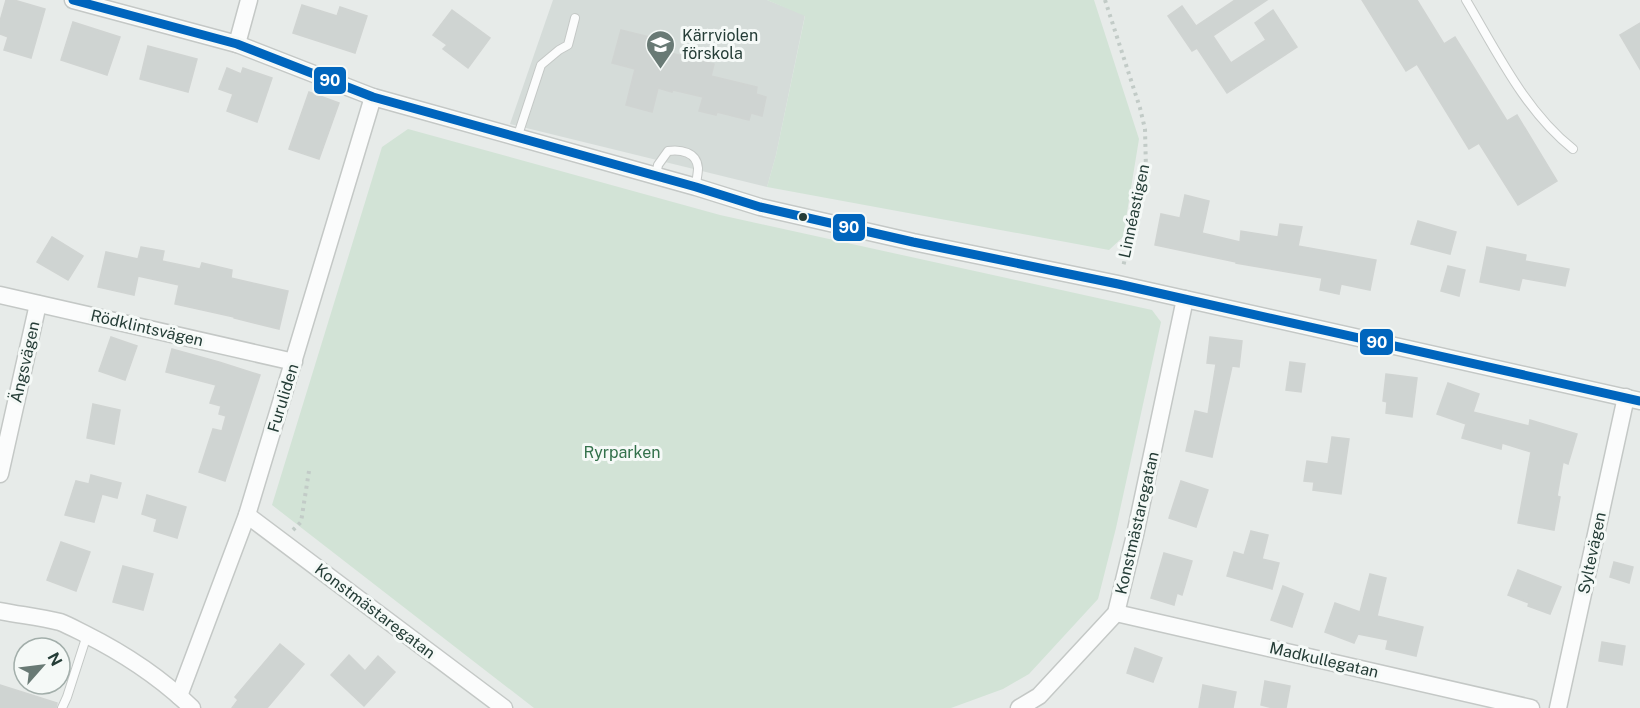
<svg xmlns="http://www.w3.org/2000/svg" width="1640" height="708" viewBox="0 0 1640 708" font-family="'Public Sans',sans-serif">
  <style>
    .built { fill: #d5dcd9 }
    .green { fill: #d2e3d6 }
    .building { fill: #cfd4d2; stroke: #d0d4d2; stroke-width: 1.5 }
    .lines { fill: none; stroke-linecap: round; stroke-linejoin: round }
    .service-casing { stroke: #c4c8c6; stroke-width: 10 }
    .minor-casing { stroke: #c4c8c6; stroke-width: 19 }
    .path { stroke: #c2cbc7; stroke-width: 4; stroke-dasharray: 3 4.5; stroke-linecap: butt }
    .service { stroke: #fbfcfc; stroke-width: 8 }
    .minor { stroke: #fbfcfc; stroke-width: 16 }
    .bus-1-casing { stroke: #f5f9f7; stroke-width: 14 }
    .bus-1 { stroke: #0065bd; stroke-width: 9 }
    .bus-dot { fill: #253d37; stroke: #f5f9f7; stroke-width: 2 }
    .labels { text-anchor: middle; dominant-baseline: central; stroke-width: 6; stroke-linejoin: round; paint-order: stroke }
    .poi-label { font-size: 16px; fill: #253d37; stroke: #f5f9f7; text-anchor: start }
    .street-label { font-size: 16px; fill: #253d37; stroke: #f5f9f7 }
    .park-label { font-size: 16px; fill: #33714b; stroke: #f5f9f7 }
    .line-badge { stroke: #f5f9f7; stroke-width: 2 }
    .badge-label { font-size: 16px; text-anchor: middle; font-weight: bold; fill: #fff }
  </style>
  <rect width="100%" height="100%" fill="#e7ebe9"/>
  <polygon class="built" points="553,0 767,0 805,15 776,155 767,187 510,124"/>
  <g class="green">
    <polygon points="767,0 1094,0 1139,139 1123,237 1109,250 767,187 776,155 805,16"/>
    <polygon points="408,129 720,215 1152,310 1161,322 1116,528 1098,599 1029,674 1003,689 951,708 534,708 272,505 382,147"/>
  </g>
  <g class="building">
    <polygon points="6,0 14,0 45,9 31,58 4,50 8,37 0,34 0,21"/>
    <polygon points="1235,0 1267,0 1213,36 1231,63 1266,40 1255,23 1273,10 1297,47 1227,93 1197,48 1192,51 1168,16 1182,6 1196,26"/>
    <polygon points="1362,0 1417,0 1444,44 1455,37 1507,121 1517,115 1557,181 1518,205 1479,143 1469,149 1417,64 1406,71"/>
    <polygon points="302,5 337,16 340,7 367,16 355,53 293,33"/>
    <polygon points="452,10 490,38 468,68 443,49 447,45 433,35"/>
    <polygon points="73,22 120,37 107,75 61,60"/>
    <polygon points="1640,23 1640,69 1620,35"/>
    <polygon points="621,30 670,42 667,52 714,64 711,76 757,87 756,94 766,97 762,116 751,113 749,120 717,112 716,115 699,111 703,97 673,90 672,92 658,88 652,112 626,105 635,69 612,63"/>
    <polygon points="148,46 197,59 188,92 140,79"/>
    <polygon points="227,68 241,74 243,68 272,78 257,122 227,111 233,94 219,89"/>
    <polygon points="309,92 339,103 319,159 289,149"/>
    <polygon points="1185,195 1209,201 1202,233 1240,242 1241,231 1278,237 1280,224 1302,227 1298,246 1376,260 1370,290 1341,284 1339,294 1320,290 1322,278 1236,263 1236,262 1155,245 1161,214 1180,218"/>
    <polygon points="1418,221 1456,232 1450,254 1411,244"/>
    <polygon points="52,237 83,256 68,280 37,262"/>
    <polygon points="141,247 164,251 162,261 200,269 202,263 232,270 231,278 288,291 279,329 234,318 234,317 175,304 179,285 138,276 134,295 98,287 106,252 138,259"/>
    <polygon points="1487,247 1526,255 1525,261 1569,269 1565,286 1522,278 1519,290 1480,282"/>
    <polygon points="1448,266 1465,270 1459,296 1441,291"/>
    <polygon points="111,337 137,346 125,380 99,371"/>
    <polygon points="1210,337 1242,341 1239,367 1232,366 1212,457 1186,451 1195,411 1208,414 1216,364 1207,363"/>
    <polygon points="172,349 219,362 260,375 225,481 199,472 213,429 222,431 226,416 219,414 221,406 210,403 216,385 166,372"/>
    <polygon points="1290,362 1305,364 1301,392 1286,390"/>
    <polygon points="1386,374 1417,378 1412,417 1386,413 1387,402 1383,401"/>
    <polygon points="1448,383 1479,394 1473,412 1529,426 1530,420 1577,434 1568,464 1563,462 1557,496 1560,497 1554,530 1518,523 1531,452 1502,443 1501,449 1462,438 1466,424 1437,414"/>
    <polygon points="93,404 120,410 114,444 87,438"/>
    <polygon points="1332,437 1349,439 1341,494 1313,490 1314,482 1304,481 1307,461 1328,464"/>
    <polygon points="91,475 121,483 117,498 102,494 94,522 65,515 76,481 89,484"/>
    <polygon points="1181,481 1208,490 1196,527 1169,518"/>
    <polygon points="147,495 186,507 177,538 154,531 157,519 142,514"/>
    <polygon points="1251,531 1268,535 1262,559 1279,563 1272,589 1227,576 1234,552 1244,555"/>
    <polygon points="61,542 90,552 76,591 47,580"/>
    <polygon points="1164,553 1192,561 1182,595 1177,593 1174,605 1151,598"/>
    <polygon points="1614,562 1633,567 1629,583 1610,577"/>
    <polygon points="123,566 153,574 143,610 113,602"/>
    <polygon points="1518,570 1561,587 1550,614 1528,606 1529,603 1508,595"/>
    <polygon points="1370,574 1386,578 1377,616 1423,627 1416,656 1386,649 1388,640 1358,634 1354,643 1325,632 1335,603 1360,612"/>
    <polygon points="1283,586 1303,594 1292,627 1271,620"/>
    <polygon points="1602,642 1625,646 1622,665 1599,661"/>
    <polygon points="280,644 304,664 267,708 232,708 238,700 235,697"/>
    <polygon points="1135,648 1162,658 1153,682 1127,673"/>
    <polygon points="349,655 365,671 378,656 395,672 364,706 331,675"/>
    <polygon points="1265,681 1290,686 1286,708 1273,708 1261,705"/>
    <polygon points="0,685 57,703 56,708 0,708"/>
    <polygon points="1203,685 1236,692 1233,708 1199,708"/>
  </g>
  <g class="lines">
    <defs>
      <g id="service">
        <path d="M 1466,0 C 1497,52 1525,111 1573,149"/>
        <polyline points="517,138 541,65 559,50 568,45 575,18"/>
        <path d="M 656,176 L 658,165 L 668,151 C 680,149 697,152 698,168 C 698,174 696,181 696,187"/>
        <polyline points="62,708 67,697 87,635"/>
      </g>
      <g id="minor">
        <polyline points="73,0 237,44 373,97 696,187 760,207 913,242 1118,284 1640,401"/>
        <polyline points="237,44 249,0"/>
        <polyline points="0,295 294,362"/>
        <polyline points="0,474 38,304"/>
        <polyline points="247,515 504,708"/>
        <path d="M 0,611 C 20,615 40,617 60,622 C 68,625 77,630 85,634 C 123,653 161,678 192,708"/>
        <polyline points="1116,613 1531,708"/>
        <polyline points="179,696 247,515 373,97"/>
        <polyline points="1019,708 1039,696 1116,613 1135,535 1185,299"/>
        <polyline points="1558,708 1626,397"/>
      </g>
    </defs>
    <use href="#service" class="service-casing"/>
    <use href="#minor" class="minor-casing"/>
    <g class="path">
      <polyline points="1105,0 1140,108 1145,129 1146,170 1123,267"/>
      <polyline points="293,530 301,522 309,471"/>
    </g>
    <use href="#service" class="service"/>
    <use href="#minor" class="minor"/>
    <defs>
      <polyline id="bus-1" points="73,0 237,44 373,97 696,187 760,207 913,242 1118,284 1640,401"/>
    </defs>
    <use href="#bus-1" class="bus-1-casing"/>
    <use href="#bus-1" class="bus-1"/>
  </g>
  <defs>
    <symbol id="school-pin" viewBox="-11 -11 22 30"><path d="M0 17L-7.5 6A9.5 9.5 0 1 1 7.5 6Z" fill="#697a75" stroke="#f5f9f7"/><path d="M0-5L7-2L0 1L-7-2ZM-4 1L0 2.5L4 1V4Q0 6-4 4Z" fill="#fff"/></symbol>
  </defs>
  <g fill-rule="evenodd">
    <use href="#school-pin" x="644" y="28" width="33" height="45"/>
  </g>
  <circle class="bus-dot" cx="803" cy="217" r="5"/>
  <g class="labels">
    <g class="poi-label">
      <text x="682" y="35">Kärrviolen<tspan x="682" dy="18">förskola</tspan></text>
    </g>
    <g class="street-label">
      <text transform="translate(1134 211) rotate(-78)">Linnéastigen</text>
      <text transform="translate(147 328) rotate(13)">Rödklintsvägen</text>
      <text transform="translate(25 362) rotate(-77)">Ängsvägen</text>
      <text transform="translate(283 398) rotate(-73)">Furuliden</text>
      <text transform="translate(1137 523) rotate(-77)">Konstmästaregatan</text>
      <text transform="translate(1592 553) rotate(-78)">Syltevägen</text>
      <text transform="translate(375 611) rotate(37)">Konstmästaregatan</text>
      <text transform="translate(1324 660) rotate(13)">Madkullegatan</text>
    </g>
    <g class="park-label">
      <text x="622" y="452">Ryrparken</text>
    </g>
  </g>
  <g class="line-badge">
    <rect x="313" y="66" width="34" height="29" rx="6" fill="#0065bd"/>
    <rect x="832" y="213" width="34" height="29" rx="6" fill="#0065bd"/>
    <rect x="1359" y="328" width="35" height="28" rx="6" fill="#0065bd"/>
  </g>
  <g class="badge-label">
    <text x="330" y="86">90</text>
    <text x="849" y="233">90</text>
    <text x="1377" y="348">90</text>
  </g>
  <g transform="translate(42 666) rotate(62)"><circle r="28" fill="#f5f9f7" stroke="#a2aeaa" stroke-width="1.5"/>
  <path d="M0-4.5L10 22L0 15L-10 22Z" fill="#697a75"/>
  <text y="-9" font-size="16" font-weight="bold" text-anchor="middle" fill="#253d37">N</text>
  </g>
</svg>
